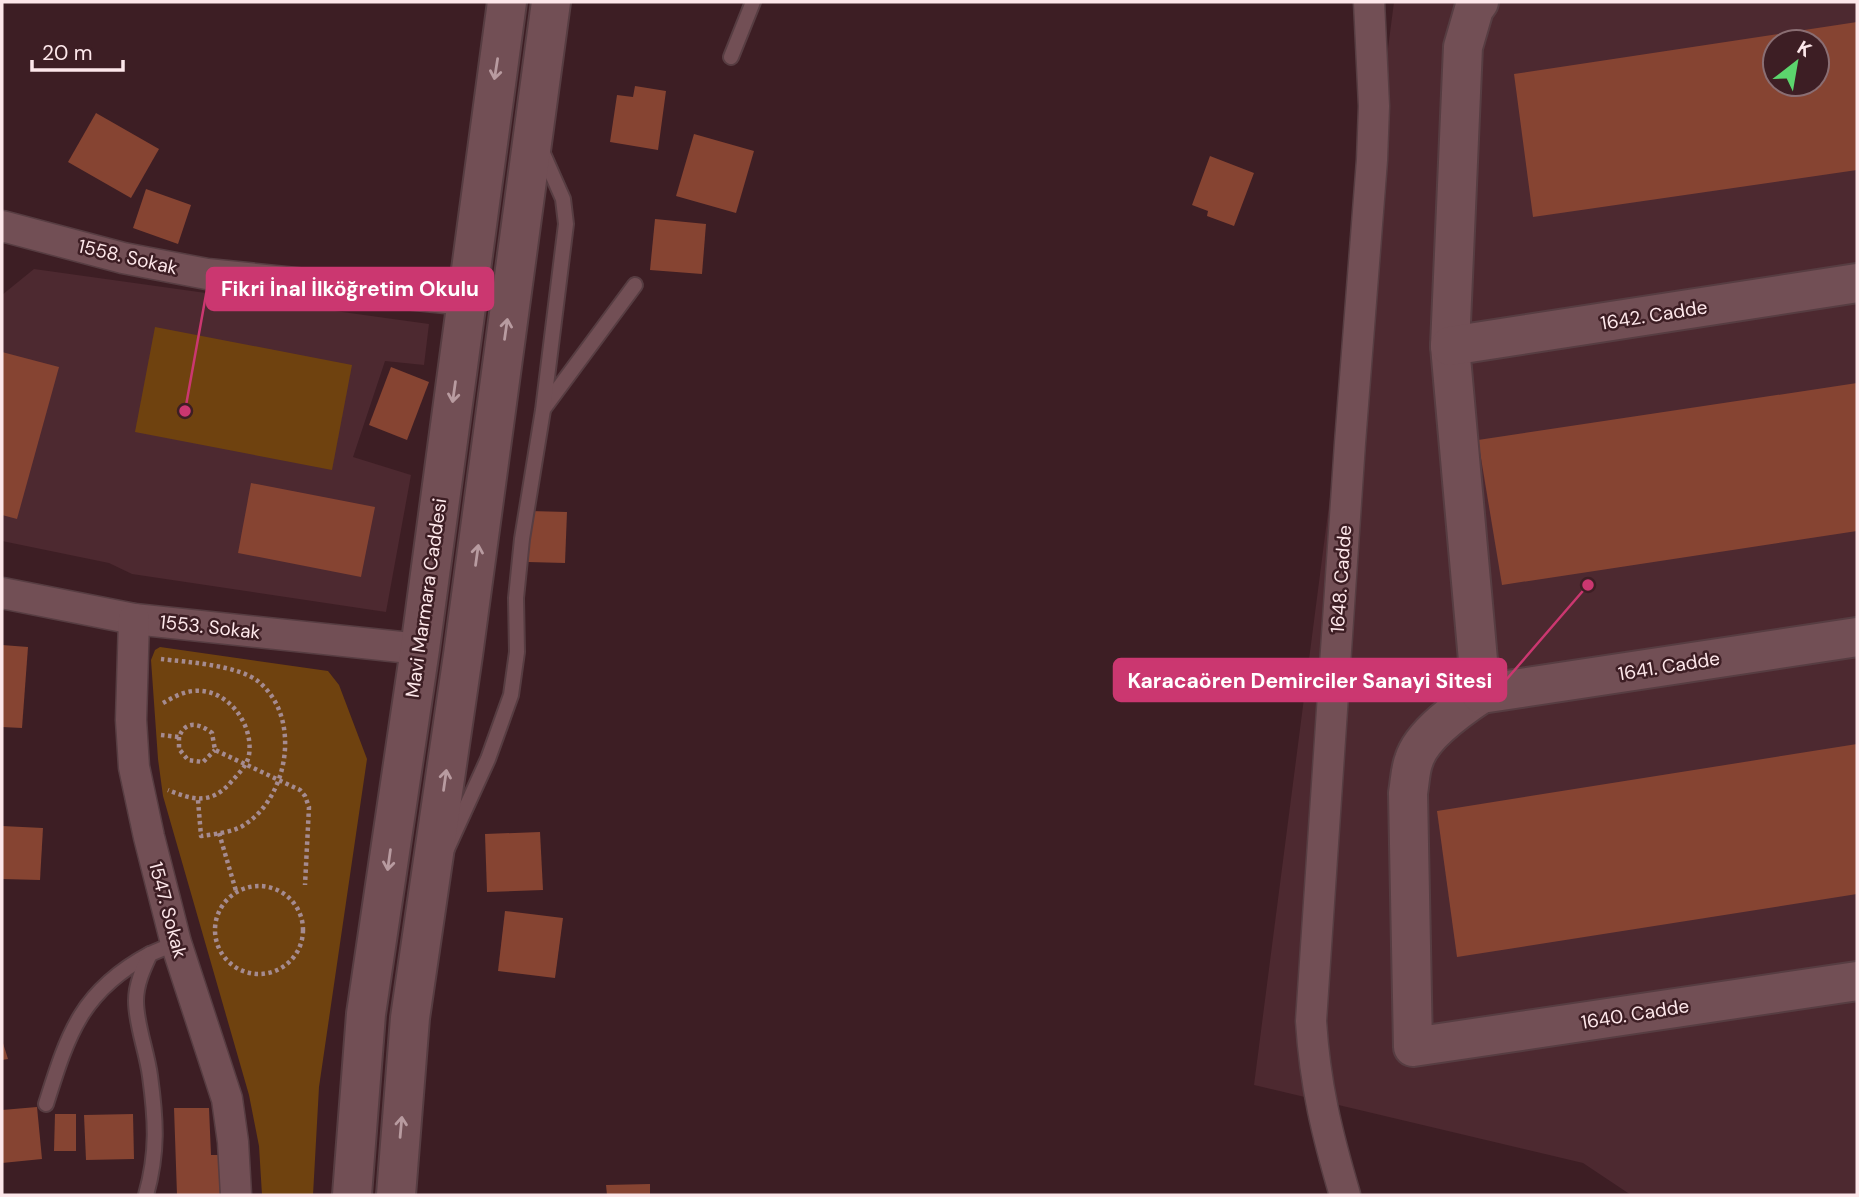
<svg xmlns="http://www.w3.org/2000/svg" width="1859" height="1197" viewBox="0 0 1859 1197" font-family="'DM Sans',sans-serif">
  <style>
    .built { fill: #4d2930; fill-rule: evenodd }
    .green { fill: #6f420f }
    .building { fill: #864432; fill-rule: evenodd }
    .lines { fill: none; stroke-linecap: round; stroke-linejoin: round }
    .lane-casing { stroke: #573d42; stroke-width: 18 }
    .street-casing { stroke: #573d42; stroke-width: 33 }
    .secondary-casing { stroke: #573d42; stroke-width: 42 }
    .path { stroke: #a58b90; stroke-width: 4.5; stroke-dasharray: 3.5 3.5; stroke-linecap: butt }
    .lane { stroke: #724f55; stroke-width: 14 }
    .street { stroke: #724f55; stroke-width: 30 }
    .secondary { stroke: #724f55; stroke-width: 38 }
    .oneway { stroke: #b89ba0 }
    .labels { text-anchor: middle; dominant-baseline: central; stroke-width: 5; stroke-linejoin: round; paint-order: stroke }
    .street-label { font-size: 19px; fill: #fde7ea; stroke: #3d1e24 }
    .leader { fill: none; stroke: #cb3770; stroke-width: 2.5 }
    .callout-dot { fill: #cb3770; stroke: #3d1e24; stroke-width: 2.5 }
    .callout { fill: #cb3770; stroke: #cb3770; stroke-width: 2.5 }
    .callout-label { font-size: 21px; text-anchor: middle; font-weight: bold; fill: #fff }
  </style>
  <rect width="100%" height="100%" fill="#3d1e24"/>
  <g class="built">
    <path d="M 1394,2 L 1857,2 L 1857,1195 L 1631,1195 L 1583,1163 L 1254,1085 ZM 1775,42 L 1817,42 L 1817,84 L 1775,84 Z"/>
    <polygon points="34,269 429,324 424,365 385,361 353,457 411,475 386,612 132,574 109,563 2,541 2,295"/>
  </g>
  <g class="green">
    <polygon points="155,327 352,365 332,470 135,432"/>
    <polygon points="160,647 328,671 339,685 367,759 319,1087 313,1195 262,1195 259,1146 249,1095 163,796 158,759 151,660 155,650"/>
  </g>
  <g class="building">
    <path d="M 1857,22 L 1857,170 L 1533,217 L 1514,74 ZM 1775,42 L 1817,42 L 1817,84 L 1775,84 Z"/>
    <polygon points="635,86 666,91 658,150 610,142 617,95 633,97"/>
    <polygon points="96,113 159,149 131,198 68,162"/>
    <polygon points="694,134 754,151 736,213 676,196"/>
    <polygon points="1210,156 1254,173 1234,226 1207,216 1208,211 1192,205"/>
    <polygon points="146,189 191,205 178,244 133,228"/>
    <polygon points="655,219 706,224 702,274 650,270"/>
    <polygon points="2,352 59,367 17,519 2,515"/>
    <polygon points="391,367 429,382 407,440 369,425"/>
    <polygon points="1857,383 1857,531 1502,585 1478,440"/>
    <polygon points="251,483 375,507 361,577 238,553"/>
    <polygon points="530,511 567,512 565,563 528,562"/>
    <polygon points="2,645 28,647 22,728 2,727"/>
    <polygon points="1857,744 1857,894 1457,957 1437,811"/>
    <polygon points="2,826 43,828 40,880 2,879"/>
    <polygon points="540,832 543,890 487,892 485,834"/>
    <polygon points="505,911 563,918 555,978 498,971"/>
    <polygon points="2,1040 8,1059 2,1060"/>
    <polygon points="37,1107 42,1159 2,1163 2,1110"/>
    <polygon points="174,1108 209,1108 211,1155 219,1155 221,1195 177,1195"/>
    <polygon points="55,1114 76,1114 76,1151 54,1151"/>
    <polygon points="133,1114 134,1159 86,1160 84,1115"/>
    <polygon points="650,1184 650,1195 607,1195 606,1185"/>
  </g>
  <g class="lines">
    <defs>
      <g id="lane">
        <polyline points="731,57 753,2"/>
        <polyline points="544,408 635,285"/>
        <polyline points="447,849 488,759 511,695 517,652 516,598 522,539 543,410 566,224 563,199 541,149"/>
        <path d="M 46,1104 C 68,1034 81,991 150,954"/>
        <path d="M 146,1195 C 158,1152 156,1120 150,1076 C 147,1052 136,1025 136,1001 C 136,984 143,969 150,954 L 176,943"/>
      </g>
      <g id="street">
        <polyline points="2,226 123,258 207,274 466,300"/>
        <polyline points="2,593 134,619 420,649"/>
        <polyline points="134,619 131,720 134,767 149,837 176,943 227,1099 233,1142 236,1195"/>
        <path d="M 1345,1195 C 1327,1134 1315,1085 1311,1021 L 1350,443 L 1372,160 L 1374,106 L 1369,2"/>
      </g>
      <g id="secondary">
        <path d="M 1479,2 L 1474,9 L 1463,47 L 1450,346 L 1481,694 C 1460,708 1422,734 1414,760 C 1410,770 1410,782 1408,793 L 1413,1047 L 1857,981"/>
        <polyline points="1450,346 1857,283"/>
        <polyline points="1481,694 1857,637"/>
        <polyline points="352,1195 366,1014 420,649 507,2"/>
        <polyline points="396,1195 410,1018 463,655 551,2"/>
      </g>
    </defs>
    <use href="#lane" class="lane-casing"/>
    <use href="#street" class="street-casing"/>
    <use href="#secondary" class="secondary-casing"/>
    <g class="path">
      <path d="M 161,659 C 186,662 239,665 259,682 C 301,717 289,794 247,823 C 236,832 215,834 201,836 L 198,800"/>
      <path d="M 163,703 C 172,698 182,692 193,691 C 226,687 254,723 249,755 C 247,766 238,774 231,782 C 211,805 193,800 168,790"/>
      <path d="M 161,735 L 179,737 C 186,719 200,724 212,733 L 215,750 L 300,790 L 305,796 L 309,807 L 305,885"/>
      <polyline points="179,737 179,749 188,760 203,762 215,750"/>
      <polyline points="219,833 236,891"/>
      <circle cx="259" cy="930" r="44"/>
    </g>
    <use href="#lane" class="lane"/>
    <use href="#street" class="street"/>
    <use href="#secondary" class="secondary"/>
  </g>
  <defs><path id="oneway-shaft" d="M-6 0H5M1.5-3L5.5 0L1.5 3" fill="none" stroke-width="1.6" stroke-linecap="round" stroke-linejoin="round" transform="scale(1.75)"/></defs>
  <g class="oneway">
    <use href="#oneway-shaft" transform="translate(496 69) rotate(99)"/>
    <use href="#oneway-shaft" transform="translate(506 329) rotate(-82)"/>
    <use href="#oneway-shaft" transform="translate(454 392) rotate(98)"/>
    <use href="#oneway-shaft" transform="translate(477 555) rotate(-82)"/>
    <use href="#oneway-shaft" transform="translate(445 780) rotate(-82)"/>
    <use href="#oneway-shaft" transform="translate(389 860) rotate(98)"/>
    <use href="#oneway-shaft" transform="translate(401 1127) rotate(-85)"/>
  </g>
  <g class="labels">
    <g class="street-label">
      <text transform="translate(128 257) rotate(13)">1558. Sokak</text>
      <text transform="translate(1654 315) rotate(-9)">1642. Cadde</text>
      <text transform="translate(1341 579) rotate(-86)">1648. Cadde</text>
      <text transform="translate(426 598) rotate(-82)">Mavi Marmara Caddesi</text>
      <text transform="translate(210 627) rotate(6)">1553. Sokak</text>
      <text transform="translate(1669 666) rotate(-9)">1641. Cadde</text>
      <text transform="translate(168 910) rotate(75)">1547. Sokak</text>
      <text transform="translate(1635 1014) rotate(-9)">1640. Cadde</text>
    </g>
  </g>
  <path class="leader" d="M185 411L207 289M1588 585L1506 680"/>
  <g class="callout-dot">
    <circle cx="185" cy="411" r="7"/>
    <circle cx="1588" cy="585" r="7"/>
  </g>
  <g class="callout">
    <rect x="207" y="268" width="286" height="42" rx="7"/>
    <rect x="1114" y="659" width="392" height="42" rx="7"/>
  </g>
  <g class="callout-label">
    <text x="350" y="296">Fikri İnal İlköğretim Okulu</text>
    <text x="1310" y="688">Karacaören Demirciler Sanayi Sitesi</text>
  </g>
  <rect width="1859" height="1197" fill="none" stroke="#fde7ea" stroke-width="7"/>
  <g transform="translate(1796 63) rotate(31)"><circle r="33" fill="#3d1e24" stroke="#8a6e73" stroke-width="2"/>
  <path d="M0-5L12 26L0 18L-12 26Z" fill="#5cd56d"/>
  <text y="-10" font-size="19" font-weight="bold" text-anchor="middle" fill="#fde7ea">K</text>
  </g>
  <path d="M32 60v10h91v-10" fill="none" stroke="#fde7ea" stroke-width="3.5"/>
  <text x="42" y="60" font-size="21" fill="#fde7ea" stroke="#3d1e24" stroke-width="5" paint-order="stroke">20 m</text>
</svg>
